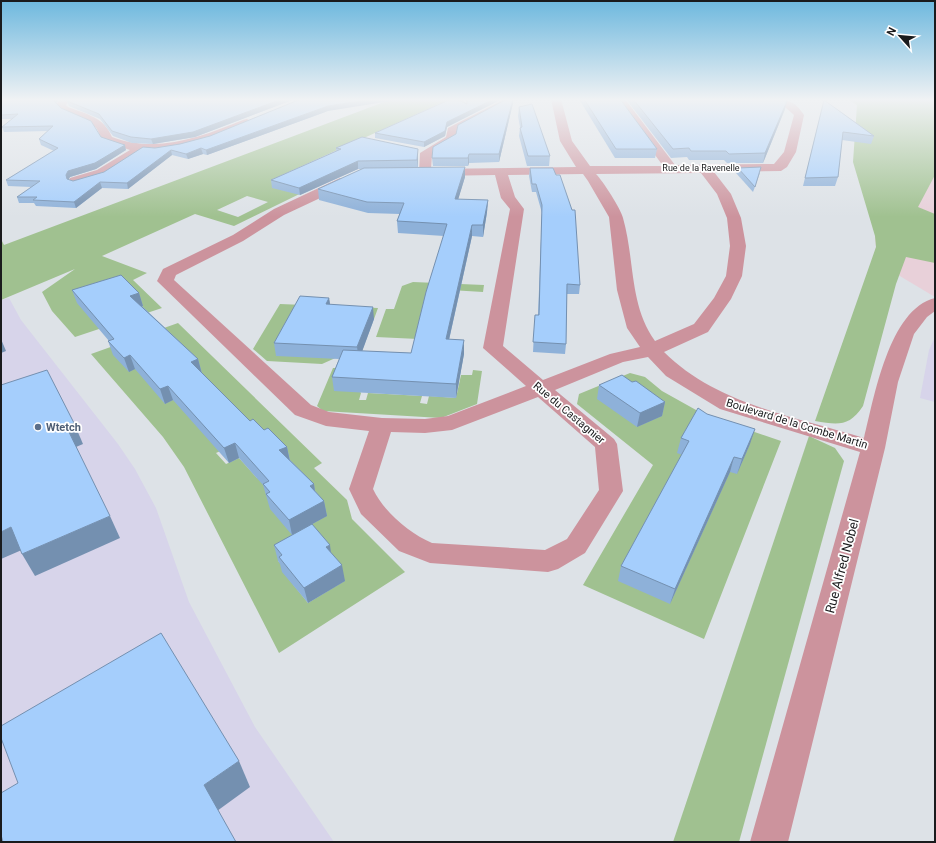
<svg xmlns="http://www.w3.org/2000/svg" width="936" height="843" viewBox="0 0 936 843" font-family="Roboto,sans-serif">
  <style>
    .commercial { fill: #d7d4ea }
    .industrial { fill: #e8d0d9 }
    .green { fill: #a0c190; fill-rule: evenodd }
    .lines { fill: none; stroke-linecap: round; stroke-linejoin: round }
    .minor { fill: #cc939d; fill-rule: evenodd }
    .wall { fill: #8eb1d9 }
    .shaded-wall { fill: #7490b0 }
    .building { fill: #a5cefc; stroke: #7490b0 }
    .service-dot { fill: #5c6f8a; stroke: #fff; stroke-width: 1.5 }
    .labels { text-anchor: middle; dominant-baseline: central; stroke-width: 3.5; stroke-linejoin: round; paint-order: stroke }
    .far-street-label { font-size: 9px; fill: #1a1b1d; stroke: #fff }
    .street-label { font-size: 11px; fill: #1a1b1d; stroke: #fff }
    .service-label { font-size: 11px; font-weight: bold; fill: #4e5e75; stroke: #fff; text-anchor: start }
    .near-street-label { font-size: 13px; fill: #1a1b1d; stroke: #fff }
  </style>
  <rect width="100%" height="100%" fill="#dde2e7"/>
  <g class="commercial">
    <polygon points="9,298 21,320 118,444 135,469 156,508 189,602 255,727 334,842 1,842 1,300"/>
    <polygon points="935,337 935,402 920,398 929,350"/>
  </g>
  <polygon class="industrial" points="935,157 935,297 873,260 876,247 875,236"/>
  <g class="green">
    <path d="M 392,99 L 450,99 L 271,180 L 324,182 L 234,226 L 195,214 L 102,256 L 147,273 L 133,280 L 162,308 L 75,337 L 52,311 L 42,292 L 75,269 L 1,300 L 1,239 L 4,245 ZM 247,196 L 268,202 L 238,217 L 217,210 Z"/>
    <path d="M 848,99 L 935,99 L 935,175 L 918,207 L 935,214 L 935,263 L 906,257 L 896,284 L 863,406 C 849,427 838,425 815,421 L 876,247 L 875,236 L 853,162 L 857,105 Z"/>
    <polygon points="413,282 484,285 483,292 434,289 418,339 376,337 386,309 394,309 402,286"/>
    <polygon points="280,304 378,308 374,319 364,318 351,351 322,364 267,361 253,349"/>
    <path d="M 178,323 L 322,463 L 314,468 L 347,500 L 352,519 L 405,572 L 279,653 L 184,467 L 163,437 L 91,354 ZM 257,434 L 257,478 L 239,458 L 226,464 L 216,453 ZM 278,561 L 344,581 L 308,603 L 283,572 L 286,570 Z"/>
    <polygon points="333,368 343,368 361,393 359,400 366,400 368,393 422,396 420,403 427,404 429,396 456,398 461,375 472,375 473,370 482,371 477,404 441,418 323,411 317,406"/>
    <polygon points="630,373 645,377 662,391 705,415 781,441 704,639 583,585 653,465 577,404 579,394"/>
    <polygon points="809,436 835,448 844,461 739,842 673,842"/>
  </g>
  <g class="lines">
    <g class="minor">
      <path d="M 60,99 L 70,99 L 66,105 L 68,107 C 86,114 104,117 112,137 C 157,154 201,137 243,120 L 247,119 L 252,122 L 235,131 L 200,143 L 178,149 L 144,151 L 105,176 L 75,185 L 70,184 L 69,181 L 70,178 L 97,170 L 130,150 L 103,141 C 99,136 99,129 93,125 C 81,116 65,117 56,105 Z"/>
      <path d="M 505,99 L 517,99 L 457,132 L 455,141 L 432,155 L 431,169 L 576,167 L 560,141 L 551,99 L 561,99 L 572,141 L 590,166 L 663,166 L 615,99 L 625,99 L 675,165 L 774,164 L 784,152 L 794,115 L 776,99 C 789,98 797,104 804,115 L 796,152 L 787,167 L 781,171 L 714,172 L 731,194 L 741,218 L 746,246 L 742,276 L 731,299 L 708,332 L 664,352 C 716,404 796,417 864,438 C 874,398 889,309 935,298 L 935,311 L 927,317 L 914,334 L 898,382 L 885,448 L 788,842 L 750,842 L 860,452 L 720,409 L 666,376 L 648,357 L 623,362 L 555,390 L 614,439 L 617,444 L 623,491 L 585,553 L 558,569 L 548,572 L 430,563 L 399,551 L 361,514 L 349,489 L 369,431 L 326,426 L 295,415 L 157,281 L 163,269 L 233,235 L 274,209 L 340,178 L 350,178 L 351,181 L 350,184 L 284,215 L 243,241 L 176,275 L 174,280 L 311,405 L 329,412 L 382,418 L 425,419 L 448,416 L 526,386 L 483,348 L 510,209 L 501,198 L 495,175 L 435,176 L 430,174 L 425,176 L 419,172 L 420,153 L 446,137 L 448,128 ZM 701,173 L 717,194 L 727,218 L 730,246 L 726,276 L 714,298 L 694,324 L 655,341 C 629,305 635,260 623,218 C 621,209 603,181 596,174 ZM 583,174 L 588,181 L 609,217 L 617,290 L 627,328 L 640,347 L 610,354 L 543,380 L 503,346 L 524,209 L 515,197 L 508,175 ZM 538,397 L 595,447 L 599,490 L 567,539 L 545,550 L 432,543 C 409,533 384,512 373,489 L 391,432 L 425,433 L 452,430 Z"/>
    </g>
  </g>
  <g class="wall">
    <polygon points="1,99 56,103 61,108 101,137 126,150 96,169 70,177 68,179 73,181 104,172 155,148 180,144 328,111 207,155 203,154 188,159 172,155 128,189 102,188 76,208 36,206 34,203 19,203 17,197 32,187 8,186 6,180 54,151 41,145 39,139 48,131 4,132 2,127 12,119 1,119"/>
    <polygon points="68,99 295,99 195,137 153,144 132,143 113,136 100,119 69,106 67,101"/>
    <polygon points="502,99 447,127 445,136 424,147 375,138 375,133 467,104"/>
    <polygon points="579,99 620,99 657,149 655,158 615,158"/>
    <polygon points="626,99 789,99 785,99 785,109 763,163 727,163 724,160 689,160 687,157 671,158"/>
    <polygon points="824,100 874,136 871,144 842,140 838,177 835,186 803,186"/>
    <polygon points="513,103 499,162 469,163 468,166 433,166 432,158 456,134"/>
    <polygon points="519,107 550,156 549,166 527,166 519,136 520,128 520,127 518,116"/>
    <polygon points="336,148 418,156 418,167 465,177 458,199 488,200 487,212 483,237 472,236 449,340 464,354 456,398 334,391 332,377 339,359 276,356 274,343 329,298 330,305 374,319 362,351 411,353 444,236 398,233 397,221 400,214 368,213 319,200 318,189 363,169 358,169 300,195 272,188 271,180 336,151"/>
    <polygon points="530,168 580,285 579,294 567,294 566,344 565,354 533,352 535,315 538,315 542,213 536,192 532,192 529,176"/>
    <polygon points="738,168 760,173 753,192 736,173"/>
    <polygon points="72,290 139,293 143,306 142,306 198,359 202,373 250,421 287,447 290,460 314,484 315,491 324,501 327,516 292,535 270,509 263,485 239,458 229,463 173,400 165,404 135,369 129,372 113,355 108,341 109,341 77,303"/>
    <polygon points="632,382 665,402 662,416 637,427 597,399 599,385"/>
    <polygon points="681,438 750,444 737,474 730,472 670,604 618,581 621,566 682,455 677,453"/>
    <polygon points="274,545 331,553 345,581 308,603 282,572 280,564 278,561"/>
  </g>
  <g class="shaded-wall">
    <polygon points="54,99 59,99 55,105 53,100"/>
    <polygon points="282,99 295,99 195,137 153,144 151,139"/>
    <polygon points="374,99 403,99 328,111 207,155 206,150 328,106"/>
    <polygon points="494,99 502,99 447,127 445,136 424,147 424,142 447,122"/>
    <polygon points="513,99 513,103 499,162 499,154"/>
    <polygon points="787,101 785,109 763,163 765,153"/>
    <polygon points="125,145 126,150 96,169 70,177 68,181 69,184 66,175 68,171"/>
    <polygon points="201,148 203,154 188,159 186,154"/>
    <polygon points="418,149 418,168 417,160"/>
    <polygon points="171,150 172,155 128,189 127,183"/>
    <polygon points="469,154 469,163 468,166 468,158"/>
    <polygon points="358,161 358,169 300,195 299,188"/>
    <polygon points="465,167 465,177 455,210 455,199"/>
    <polygon points="100,182 102,188 76,208 74,202"/>
    <polygon points="488,200 487,212 483,237 483,225"/>
    <polygon points="472,225 472,236 446,353 446,339"/>
    <polygon points="139,293 143,306 134,309 130,296"/>
    <polygon points="329,298 331,310 326,304"/>
    <polygon points="373,307 374,319 359,360 357,347"/>
    <polygon points="1,339 6,351 1,353"/>
    <polygon points="464,340 464,354 456,398 456,384"/>
    <polygon points="130,355 135,369 129,372 124,358"/>
    <polygon points="198,359 202,374 191,362"/>
    <polygon points="168,386 173,400 165,404 160,389"/>
    <polygon points="665,402 662,416 637,427 640,413"/>
    <polygon points="74,423 83,444 76,447 66,426"/>
    <polygon points="755,429 750,444 737,474 742,459"/>
    <polygon points="235,443 239,458 229,463 224,448"/>
    <polygon points="287,447 290,462 279,450"/>
    <polygon points="734,457 730,472 670,604 675,589"/>
    <polygon points="314,484 316,499 310,486"/>
    <polygon points="324,501 327,516 292,535 289,520"/>
    <polygon points="110,516 120,538 35,576 22,554"/>
    <polygon points="11,527 24,549 1,559 1,532"/>
    <polygon points="330,545 332,560 326,547"/>
    <polygon points="342,565 345,581 308,603 304,588"/>
    <polygon points="239,761 250,787 217,811 204,785"/>
  </g>
  <g class="building">
    <polygon points="1,99 54,99 53,100 61,108 91,121 101,137 125,145 95,163 68,171 66,175 67,179 73,181 104,172 143,147 155,148 180,144 210,136 301,99 374,99 328,106 206,150 201,148 186,154 171,150 127,183 100,182 74,202 33,200 37,197 17,197 40,181 6,180 58,148 39,139 53,126 2,127 18,114 1,115"/>
    <polygon points="68,99 282,99 193,132 151,139 131,137 112,131 99,114 67,101"/>
    <polygon points="451,99 457,99 467,104 467,99 494,99 447,122 445,131 424,142 375,133"/>
    <polygon points="507,99 513,99 499,154 469,154 468,158 432,158 433,147 456,134 458,125"/>
    <polygon points="584,99 620,99 657,149 616,149"/>
    <polygon points="633,99 785,99 787,101 765,153 729,154 726,151 691,151 689,148 673,149"/>
    <polygon points="824,100 874,136 843,132 838,177 805,178"/>
    <polygon points="532,104 550,156 528,156 520,128 522,127 519,107"/>
    <polygon points="362,137 418,149 417,160 358,161 299,188 271,180 341,149 336,148"/>
    <polygon points="465,167 455,199 488,200 483,225 472,225 446,339 464,340 456,384 332,377 343,350 411,353 426,292 447,224 397,221 404,203 367,202 318,189 364,168"/>
    <polygon points="761,167 755,187 738,168"/>
    <polygon points="530,168 553,168 556,175 560,175 572,210 575,210 580,285 567,284 566,344 533,342 535,315 539,315 542,205 536,184 532,184"/>
    <polygon points="121,275 139,293 130,296 198,359 191,362 250,421 253,419 264,430 268,428 287,447 279,450 314,484 310,486 324,501 289,520 266,494 270,492 263,484 269,481 235,443 224,448 168,386 160,389 130,355 124,358 108,341 114,339 72,290"/>
    <polygon points="300,296 329,298 326,304 373,307 357,347 274,343"/>
    <polygon points="47,370 74,423 66,426 110,516 22,554 11,527 1,532 1,385"/>
    <polygon points="622,375 632,382 636,381 665,402 640,413 599,385"/>
    <polygon points="698,408 707,414 755,429 742,459 734,457 675,589 621,566 689,441 681,438"/>
    <polygon points="312,524 330,545 326,547 342,565 304,588 279,557 282,555 274,545"/>
    <polygon points="161,633 239,761 204,785 236,842 3,842 1,835 1,793 18,783 1,738 1,726"/>
  </g>
  <linearGradient id="sky" x2="0" y2="1"><stop stop-color="#6db8de"/><stop offset="0.46" stop-color="#f0f2f4"/><stop offset="1" stop-color="#f0f2f4" stop-opacity="0"/></linearGradient>
  <rect width="936" height="217" fill="url(#sky)"/>
  <circle class="service-dot" cx="38" cy="427" r="4"/>
  <g class="labels">
    <g class="far-street-label">
      <text x="701" y="168">Rue de la Ravenelle</text>
    </g>
    <g class="street-label">
      <text transform="translate(569 413) rotate(40)">Rue du Castagnier</text>
      <text transform="translate(797 424) rotate(17)">Boulevard de la Combe Martin</text>
    </g>
    <g class="service-label">
      <text x="46" y="427">Wtetch</text>
    </g>
    <g class="near-street-label">
      <text transform="translate(842 566) rotate(-75)">Rue Alfred Nobel</text>
    </g>
  </g>
  <rect width="936" height="843" fill="none" stroke="#1a1b1d" stroke-width="4"/>
  <g transform="translate(900 36) rotate(297)" stroke="#ffffff" stroke-width="3" paint-order="stroke">
  <path d="M0-3L7 15L0 10L-7 15Z" fill="#1a1b1d"/>
  <text y="-6" font-size="11" font-weight="bold" text-anchor="middle" fill="#1a1b1d">N</text>
  </g>
</svg>
